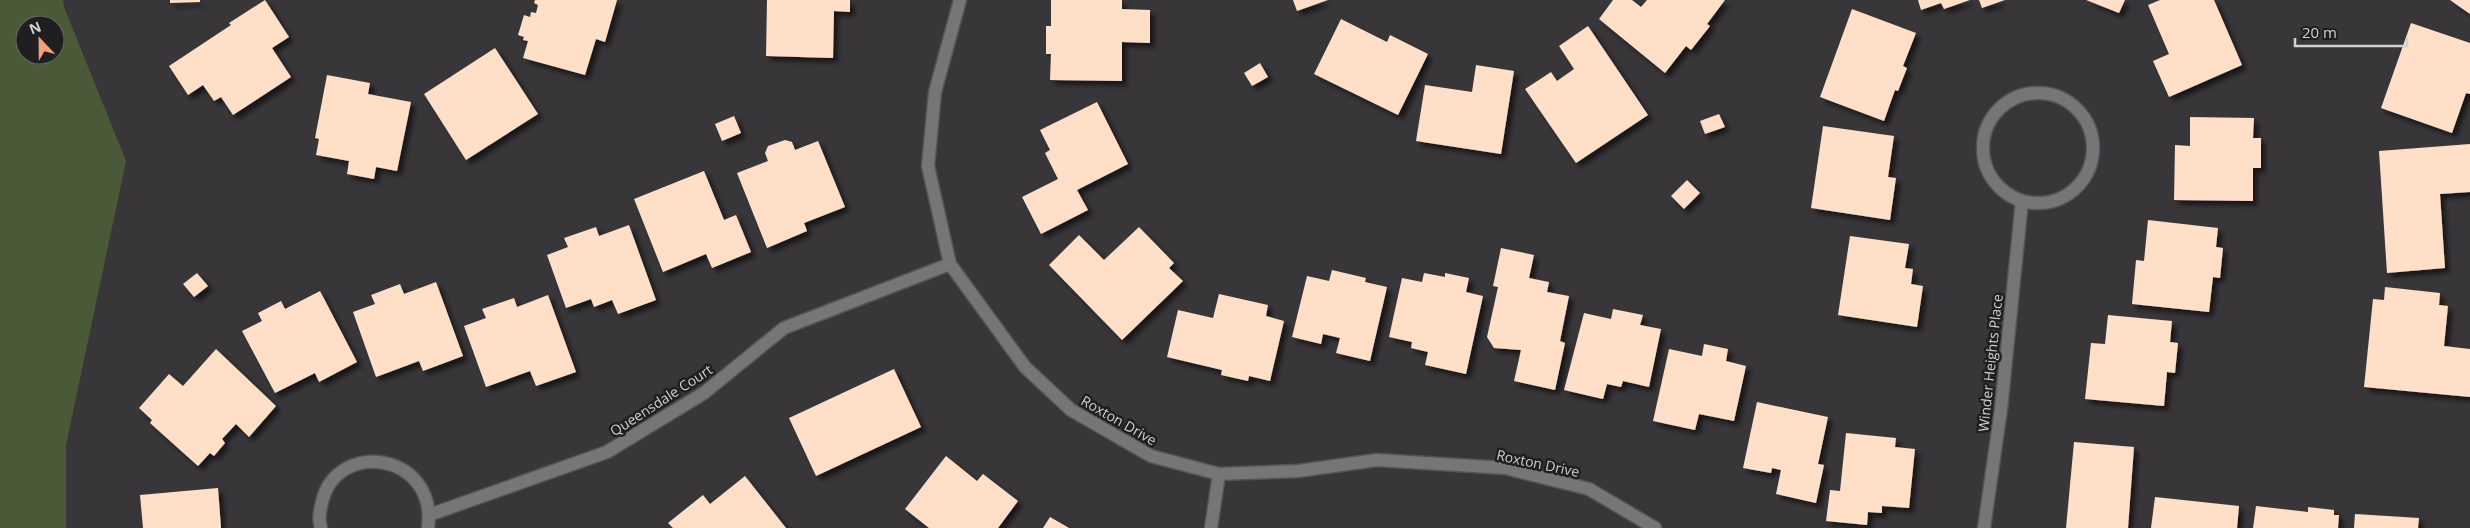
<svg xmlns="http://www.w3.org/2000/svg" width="2470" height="528" viewBox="0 0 2470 528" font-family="'Open Sans',sans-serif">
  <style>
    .green { fill: #4a5a39; fill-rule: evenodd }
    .building { fill: #ffdfc8; filter: url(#shadow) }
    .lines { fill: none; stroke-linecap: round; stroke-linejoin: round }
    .street-casing { stroke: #555356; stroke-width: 15 }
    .street { stroke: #777578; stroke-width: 12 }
    .labels { text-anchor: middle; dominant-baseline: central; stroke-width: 5; stroke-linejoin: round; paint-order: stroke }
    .street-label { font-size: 14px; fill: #d2d0d2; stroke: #1f1e20 }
  </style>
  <defs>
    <filter id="shadow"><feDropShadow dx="4.5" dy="4.5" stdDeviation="2.5" flood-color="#0009"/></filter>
  </defs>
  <rect width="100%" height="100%" fill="#39363a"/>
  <path class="green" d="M 0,0 L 63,0 L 64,7 L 126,161 L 66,445 L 66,528 L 0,528 ZM 25,25 L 55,25 L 55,55 L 25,55 Z"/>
  <g class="building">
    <polygon points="170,0 200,0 200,2 170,3"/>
    <polygon points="265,0 289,37 272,48 291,77 233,115 221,97 214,101 203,85 188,95 169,66 231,25 229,23"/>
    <polygon points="535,0 617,0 605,42 596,39 585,75 523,58 528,41 523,40 524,37 518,35 524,15 530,17 531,12 536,13 538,5 534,3"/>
    <polygon points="767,0 850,0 850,12 834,11 833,58 766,56"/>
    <polygon points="1051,0 1122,0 1122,9 1150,10 1150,43 1122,42 1122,81 1050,80 1051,54 1046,54 1046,26 1051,26"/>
    <polygon points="1293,0 1328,0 1297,11"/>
    <polygon points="1613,0 1632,0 1641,7 1647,0 1725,0 1707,24 1710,26 1691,50 1686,46 1665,73 1599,19"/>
    <polygon points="1918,0 1970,0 1944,9 1941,3 1921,10"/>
    <polygon points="1979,0 2005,0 1982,8"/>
    <polygon points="2086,0 2125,0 2119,13"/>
    <polygon points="2160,0 2214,0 2242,65 2169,97 2153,61 2169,54 2148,5"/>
    <polygon points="2450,0 2470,0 2470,14"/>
    <polygon points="1852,9 1916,33 1903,66 1907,68 1898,91 1895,90 1884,121 1820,97"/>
    <polygon points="1341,19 1387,42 1390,35 1428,54 1398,115 1314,74"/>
    <polygon points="2411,23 2470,43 2470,94 2466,93 2452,133 2381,108"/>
    <polygon points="1588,26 1648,115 1576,163 1525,89 1551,72 1557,81 1574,69 1559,46"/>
    <polygon points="495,48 538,114 466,160 424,94"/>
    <polygon points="1260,63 1268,77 1252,86 1244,73"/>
    <polygon points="1476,65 1514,71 1501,154 1416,141 1425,85 1472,92"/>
    <polygon points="327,75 370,83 368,94 411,102 397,171 376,167 374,179 347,174 349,161 316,155 319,139 315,138"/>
    <polygon points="1097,102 1128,164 1077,190 1088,210 1041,234 1022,197 1058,179 1045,153 1050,150 1040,130"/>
    <polygon points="1719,114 1725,127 1705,134 1700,121"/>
    <polygon points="734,116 741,133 722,141 715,124"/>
    <polygon points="2190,117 2254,118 2253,138 2261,138 2261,168 2253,168 2253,201 2174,200 2175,145 2190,146"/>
    <polygon points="1823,126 1894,136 1888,177 1896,178 1890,220 1811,208"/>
    <polygon points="785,140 792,142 795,150 818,141 845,207 804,223 807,231 767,248 737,173 768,161 765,153 768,146"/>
    <polygon points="2470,144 2470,192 2440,194 2445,268 2387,273 2379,151"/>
    <polygon points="704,171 724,220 736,215 751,252 712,268 706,254 663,272 634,199"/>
    <polygon points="1687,180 1700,193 1684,209 1671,196"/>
    <polygon points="2148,220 2218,228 2216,247 2223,248 2220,278 2213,277 2209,312 2132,304 2136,260 2144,261"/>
    <polygon points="629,225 656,300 618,314 612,300 594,307 591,299 566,308 547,255 568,247 564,238 596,227 599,236"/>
    <polygon points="1139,227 1174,263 1169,268 1183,281 1122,340 1049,265 1079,235 1104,260"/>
    <polygon points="1850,236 1909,244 1905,268 1913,269 1911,284 1923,286 1917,327 1838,315"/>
    <polygon points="1501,248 1534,255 1529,278 1549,282 1547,292 1569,296 1560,341 1565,343 1555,390 1514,381 1521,350 1494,348 1487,337 1498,287 1493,286"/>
    <polygon points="1332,270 1366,278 1365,282 1387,287 1370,361 1336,353 1340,338 1323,334 1321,344 1292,337 1307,276 1329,281"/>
    <polygon points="197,273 208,286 194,297 183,284"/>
    <polygon points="1424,273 1445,277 1445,273 1469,278 1466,292 1483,296 1466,374 1425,365 1428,352 1411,348 1412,342 1389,337 1402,278 1422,282"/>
    <polygon points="436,282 463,356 423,371 419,361 376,377 353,312 375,304 371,295 400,284 404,294"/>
    <polygon points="2385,287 2440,293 2439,305 2448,306 2444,346 2470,349 2470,397 2364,387 2373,299 2384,300"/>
    <polygon points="320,291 357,362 319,382 315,373 275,393 242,331 262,321 258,313 281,301 285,309"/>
    <polygon points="1219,294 1268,305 1266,316 1284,321 1270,381 1249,376 1248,381 1221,375 1222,370 1167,357 1178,310 1213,318"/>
    <polygon points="548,295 576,372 536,386 530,371 486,387 464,326 486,318 482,309 514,298 517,307"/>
    <polygon points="1613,309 1643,315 1640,325 1661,329 1649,387 1623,381 1621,387 1607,384 1603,399 1564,390 1584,313 1611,319"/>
    <polygon points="2108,315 2172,321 2170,342 2178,343 2175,373 2167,372 2164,406 2085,399 2091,343 2105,344"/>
    <polygon points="1704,344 1728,349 1726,361 1746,366 1734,421 1699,414 1695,430 1653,421 1669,349 1702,356"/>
    <polygon points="216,349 276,406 249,437 236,424 222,439 225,443 214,456 210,453 198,466 150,423 152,420 139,408 169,374 183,386"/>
    <polygon points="894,369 921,427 816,476 789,418"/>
    <polygon points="1757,402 1828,417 1818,464 1824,465 1816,503 1776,494 1781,470 1772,468 1771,473 1743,468"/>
    <polygon points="1846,433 1896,438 1895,447 1915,449 1909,508 1882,506 1882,513 1868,512 1867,525 1826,521 1830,490 1840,491"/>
    <polygon points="2074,442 2134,447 2128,528 2066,528"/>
    <polygon points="946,456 977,481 983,474 1018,501 998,528 929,528 905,509"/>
    <polygon points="745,476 786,528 673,528 668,523 703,495 710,504"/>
    <polygon points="218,488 221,528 143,528 140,495"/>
    <polygon points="2155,497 2239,506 2237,528 2151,528"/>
    <polygon points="2256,506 2308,512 2308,507 2334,510 2334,515 2339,515 2338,528 2253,528"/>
    <polygon points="2355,514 2419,518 2418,528 2354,528"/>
    <polygon points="1050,517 1069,528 1043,528"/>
  </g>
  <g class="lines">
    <defs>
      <g id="street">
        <polyline points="960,0 935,92 928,166 950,264 1025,367 1071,410 1151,456 1219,474 1298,471 1377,460 1505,468 1589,489 1655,528"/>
        <circle cx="2038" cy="148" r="55"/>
        <polyline points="429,515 607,452 704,393 784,328 950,264"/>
        <path d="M 321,528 C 318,519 320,511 322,502 C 337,438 438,453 428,528"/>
        <polyline points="1211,528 1219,474"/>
        <polyline points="1984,528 2001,409 2022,201"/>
      </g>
    </defs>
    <use href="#street" class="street-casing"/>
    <use href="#street" class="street"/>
  </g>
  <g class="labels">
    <g class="street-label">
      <text transform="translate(1990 363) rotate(-84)">Winder Heights Place</text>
      <text transform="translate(661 400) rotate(-33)">Queensdale Court</text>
      <text transform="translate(1119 420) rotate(30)">Roxton Drive</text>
      <text transform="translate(1538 463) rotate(12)">Roxton Drive</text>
    </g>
  </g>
  <g transform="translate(40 40) rotate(338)"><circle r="24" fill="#1f1e20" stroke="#676567"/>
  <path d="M0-4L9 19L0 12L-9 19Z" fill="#efa377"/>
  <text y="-8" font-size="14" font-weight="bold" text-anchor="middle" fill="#d2d0d2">N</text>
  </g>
  <path d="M2295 38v8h112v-8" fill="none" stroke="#d2d0d2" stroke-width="2.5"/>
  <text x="2302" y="38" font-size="15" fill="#d2d0d2" stroke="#1f1e20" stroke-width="4" paint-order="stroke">20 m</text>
</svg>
